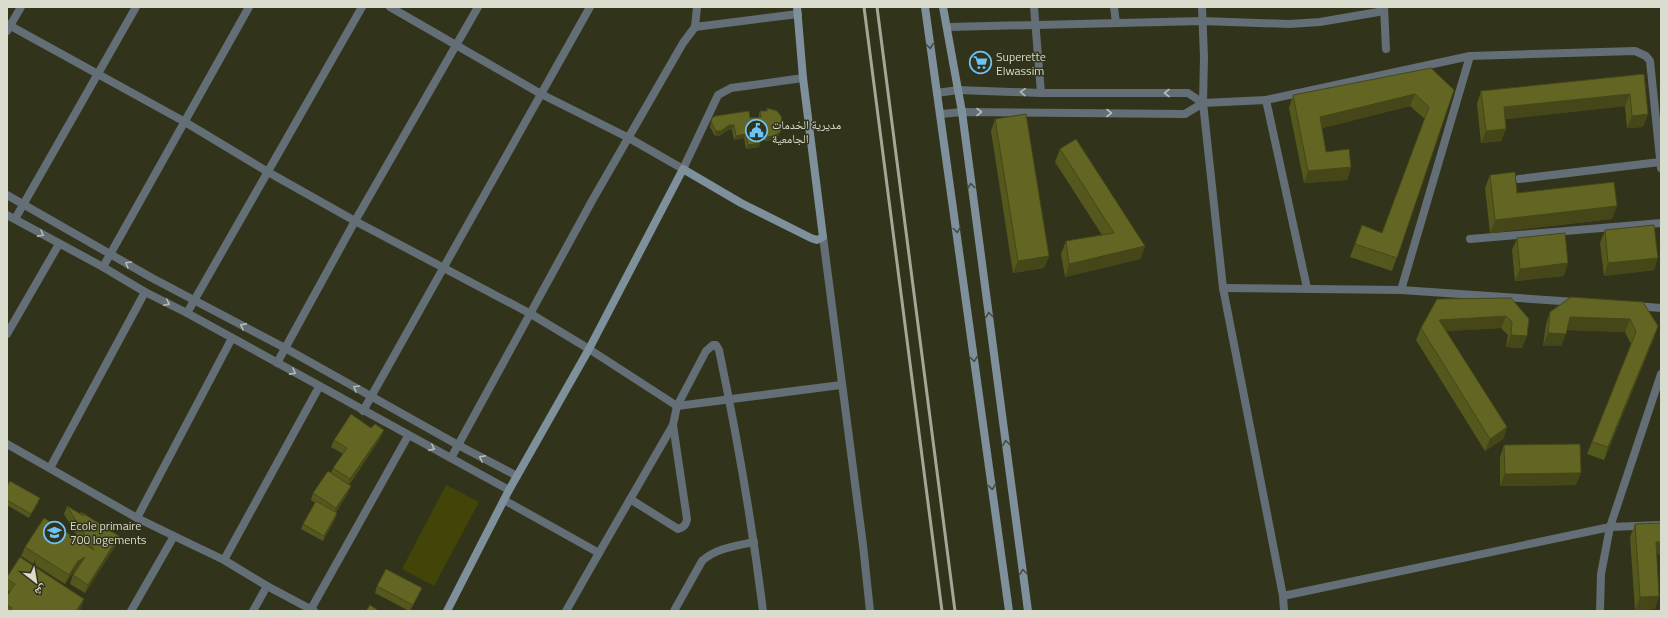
<svg xmlns="http://www.w3.org/2000/svg" width="1668" height="618" viewBox="0 0 1668 618" font-family="'Titillium Web','Noto Naskh Arabic',sans-serif">
  <style>
    .green { fill: #424408 }
    .lines { fill: none; stroke-linecap: round; stroke-linejoin: round }
    .street { stroke: #636e76; stroke-width: 8 }
    .secondary { stroke: #7e909c; stroke-width: 8 }
    .rail { stroke: #a6a796; stroke-width: 3 }
    .wall { fill: #54581d }
    .shaded-wall { fill: #454718 }
    .building { fill: #626622; stroke: #454718 }
    .oneway { stroke: #454a3b }
    .oneway2 { stroke: #b6bbb3 }
    .labels { text-anchor: middle; dominant-baseline: central; stroke-width: 3; stroke-linejoin: round; paint-order: stroke }
    .poi-label { font-size: 12px; fill: #dadccd; stroke: #32331b; text-anchor: start }
  </style>
  <rect width="100%" height="100%" fill="#32331b"/>
  <polygon class="green" points="446,485 479,502 434,586 402,569"/>
  <g class="lines">
    <g class="street">
      <polyline points="390,7 541,94 629,138 683,169 718,95 731,88 803,78"/>
      <polyline points="1034,7 1041,93"/>
      <polyline points="1114,7 1116,23"/>
      <polyline points="1202,7 1204,57 1203,103 1223,288 1283,596 1284,611"/>
      <polyline points="1384,7 1386,49"/>
      <polyline points="7,24 185,122 268,172 355,221 531,314 589,349 677,406 841,385"/>
      <polyline points="695,27 798,14"/>
      <polyline points="948,27 1202,21 1289,24 1320,22 1384,11"/>
      <polyline points="7,31 21,7"/>
      <polyline points="937,93 958,90 1041,93 1188,93 1203,103"/>
      <polyline points="1266,100 1307,288"/>
      <polyline points="941,114 962,112 1185,114 1203,103 1266,100 1470,56 1635,51 1646,56 1650,61 1661,168"/>
      <polyline points="1519,179 1660,162"/>
      <polyline points="7,195 152,278 285,348 458,445 517,476"/>
      <polyline points="7,215 103,267 145,292 187,313 509,490"/>
      <polyline points="15,219 136,7"/>
      <polyline points="823,237 863,545 870,611"/>
      <polyline points="1470,239 1661,223"/>
      <polyline points="103,267 249,7"/>
      <polyline points="1223,288 1401,290 1576,302"/>
      <polyline points="1401,290 1470,56"/>
      <polyline points="1635,306 1661,308"/>
      <polyline points="187,313 362,7"/>
      <polyline points="7,334 59,244"/>
      <polyline points="277,363 355,221 478,7"/>
      <polyline points="363,411 590,7"/>
      <polyline points="7,444 137,518 174,536 131,611"/>
      <polyline points="451,458 593,199 683,43 695,27 697,7"/>
      <polyline points="50,468 145,292"/>
      <path d="M 630,499 L 678,529 C 684,527 686,525 687,519 L 673,425"/>
      <path d="M 504,500 L 599,553 L 673,425 L 677,406 L 706,351 L 713,345 L 716,345 L 719,350 C 737,436 752,523 763,611"/>
      <polyline points="137,518 232,338"/>
      <polyline points="174,536 224,560 267,586 314,611"/>
      <polyline points="224,560 319,387"/>
      <polyline points="1283,596 1610,527 1661,525"/>
      <polyline points="311,609 408,436"/>
      <polyline points="253,611 267,586"/>
      <polyline points="566,611 599,553"/>
      <path d="M 674,611 L 702,561 C 716,548 736,546 754,542"/>
      <polyline points="1600,611 1601,574 1610,527 1661,374"/>
    </g>
    <g class="secondary">
      <polyline points="925,7 1009,611"/>
      <polyline points="943,7 962,112 1028,611"/>
      <polyline points="447,611 509,490 589,349 683,169 741,203 811,238 817,240 823,237 803,78 797,7"/>
    </g>
    <g class="rail">
      <polyline points="864,7 942,611"/>
      <polyline points="877,7 955,611"/>
    </g>
  </g>
  <g class="wall">
    <polygon points="1644,74 1648,114 1643,127 1627,128 1625,106 1505,119 1506,129 1501,141 1481,143 1477,104 1481,91"/>
    <polygon points="1454,90 1392,271 1350,257 1362,225 1382,233 1425,119 1410,106 1322,128 1326,152 1351,167 1347,180 1304,183 1289,108 1293,95"/>
    <polygon points="767,108 782,129 778,136 772,140 766,141 761,139 760,139 759,147 746,149 744,138 734,140 732,130 728,130 719,136 715,136 710,127 712,118 759,117 759,115 760,111 766,111"/>
    <polygon points="995,119 1049,256 1044,268 1013,273 991,131"/>
    <polygon points="1060,149 1145,246 1140,259 1065,277 1061,254 1066,241 1102,235 1055,162"/>
    <polygon points="1490,175 1517,193 1612,219 1490,233 1485,188"/>
    <polygon points="1605,230 1654,270 1604,276 1600,243"/>
    <polygon points="1517,238 1564,276 1515,281 1512,250"/>
    <polygon points="1571,297 1658,326 1654,338 1604,460 1587,454 1631,344 1625,332 1567,330 1561,346 1543,346 1546,324 1550,312"/>
    <polygon points="1511,298 1527,336 1522,348 1506,347 1508,335 1501,328 1446,331 1507,427 1503,439 1485,451 1416,340 1421,328"/>
    <polygon points="381,437 349,485 348,493 336,512 336,517 323,541 301,529 303,524 315,503 311,500 313,493 331,473 333,468 343,454 331,447 334,440"/>
    <polygon points="1504,445 1576,485 1500,486 1500,457"/>
    <polygon points="7,486 40,498 38,503 29,518 7,505"/>
    <polygon points="67,506 80,514 81,512 119,536 116,545 85,593 70,584 73,575 77,568 75,570 65,584 21,556 25,547 80,541 64,514"/>
    <polygon points="1661,523 1661,554 1657,554 1655,609 1635,610 1630,537 1635,524"/>
    <polygon points="7,577 81,608 79,611 7,611 7,596 10,592 7,590"/>
    <polygon points="377,586 422,588 419,594 410,611 409,611 375,593"/>
  </g>
  <g class="shaded-wall">
    <polygon points="1415,94 1410,106 1315,130 1320,117"/>
    <polygon points="1630,94 1625,106 1499,120 1504,107"/>
    <polygon points="1648,114 1643,127 1627,128 1632,116"/>
    <polygon points="729,125 734,125 732,130 728,130 719,136 715,136 716,131"/>
    <polygon points="783,125 778,136 772,140 766,141 767,137"/>
    <polygon points="1506,129 1501,141 1481,143 1486,131"/>
    <polygon points="746,134 744,138 734,140 736,136"/>
    <polygon points="763,134 761,139 757,140 759,135"/>
    <polygon points="760,143 759,147 746,149 748,145"/>
    <polygon points="1351,167 1347,180 1304,183 1308,171"/>
    <polygon points="1617,206 1612,219 1490,233 1495,220"/>
    <polygon points="1145,246 1140,259 1065,277 1069,264"/>
    <polygon points="1049,256 1044,268 1013,273 1018,261"/>
    <polygon points="1658,258 1654,270 1604,276 1608,263"/>
    <polygon points="1568,263 1564,276 1515,281 1520,269"/>
    <polygon points="1506,316 1501,328 1434,332 1439,320"/>
    <polygon points="1570,317 1630,319 1625,332 1565,330"/>
    <polygon points="1658,326 1654,338 1604,460 1608,447"/>
    <polygon points="1548,333 1566,334 1561,346 1543,346"/>
    <polygon points="1511,335 1527,336 1522,348 1506,347"/>
    <polygon points="1507,427 1503,439 1485,451 1490,439"/>
    <polygon points="384,430 381,437 347,486 350,479"/>
    <polygon points="1581,473 1576,485 1500,486 1505,474"/>
    <polygon points="351,486 348,493 333,515 336,508"/>
    <polygon points="40,498 38,503 29,518 31,514"/>
    <polygon points="337,513 336,517 323,541 324,536"/>
    <polygon points="119,536 116,545 85,593 88,585"/>
    <polygon points="1656,542 1661,542 1661,554 1651,555"/>
    <polygon points="85,557 82,566 75,570 65,584 69,575 78,561"/>
    <polygon points="1659,596 1655,609 1635,610 1640,597"/>
    <polygon points="84,599 81,608 79,611 76,611"/>
  </g>
  <g class="building">
    <polygon points="1431,68 1454,90 1397,258 1355,244 1362,225 1382,233 1429,107 1415,94 1320,117 1326,152 1349,149 1351,167 1308,171 1293,95"/>
    <polygon points="1644,74 1648,114 1632,116 1630,94 1504,107 1506,129 1486,131 1481,91"/>
    <polygon points="767,108 777,111 781,116 783,125 780,132 774,136 767,137 763,134 759,135 760,143 748,145 746,134 736,136 734,125 729,125 721,131 716,131 711,122 712,118 715,116 749,111 750,118 761,117 760,111 767,111"/>
    <polygon points="1026,114 1049,256 1018,261 995,119"/>
    <polygon points="1076,139 1145,246 1069,264 1066,241 1114,233 1060,149"/>
    <polygon points="1515,172 1517,193 1614,182 1617,206 1495,220 1490,175"/>
    <polygon points="1654,225 1658,258 1608,263 1605,230"/>
    <polygon points="1565,233 1568,263 1520,269 1517,238"/>
    <polygon points="1571,297 1643,302 1658,326 1608,447 1592,442 1636,332 1630,319 1570,317 1566,334 1548,333 1550,312"/>
    <polygon points="1511,298 1529,319 1527,336 1511,335 1512,322 1506,316 1439,320 1507,427 1490,439 1421,328 1437,299"/>
    <polygon points="351,414 371,428 375,424 384,430 350,479 333,468 347,448 334,440"/>
    <polygon points="1580,444 1581,473 1505,474 1504,445"/>
    <polygon points="328,471 351,486 336,508 313,493"/>
    <polygon points="10,481 40,498 31,514 7,500 7,486"/>
    <polygon points="316,501 337,513 324,536 303,524"/>
    <polygon points="67,506 84,516 81,512 119,536 88,585 73,575 85,557 78,561 69,575 25,547 44,518 94,550"/>
    <polygon points="1661,523 1661,542 1656,542 1659,596 1640,597 1635,524"/>
    <polygon points="20,557 84,599 76,611 10,611 12,608 7,605 7,596 15,584 7,579 7,577"/>
    <polygon points="386,569 422,588 413,605 377,586"/>
    <polygon points="370,605 379,611 366,611"/>
  </g>
  <defs><path id="oneway-chevron" d="M-2-3.5L2.5 0L-2 3.5" fill="none" stroke-width="1.6" stroke-linecap="round" stroke-linejoin="round"/></defs>
  <g class="oneway">
    <use href="#oneway-chevron" transform="translate(930 46) rotate(82)"/>
    <use href="#oneway-chevron" transform="translate(971 186) rotate(-98)"/>
    <use href="#oneway-chevron" transform="translate(957 230) rotate(82)"/>
    <use href="#oneway-chevron" transform="translate(989 315) rotate(-98)"/>
    <use href="#oneway-chevron" transform="translate(974 359) rotate(82)"/>
    <use href="#oneway-chevron" transform="translate(1006 443) rotate(-98)"/>
    <use href="#oneway-chevron" transform="translate(992 487) rotate(82)"/>
    <use href="#oneway-chevron" transform="translate(1023 572) rotate(-98)"/>
  </g>
  <g class="oneway2">
    <use href="#oneway-chevron" transform="translate(1023 92) rotate(-178)"/>
    <use href="#oneway-chevron" transform="translate(1167 93) rotate(180)"/>
    <use href="#oneway-chevron" transform="translate(979 112)"/>
    <use href="#oneway-chevron" transform="translate(1109 113)"/>
    <use href="#oneway-chevron" transform="translate(41 234) rotate(29)"/>
    <use href="#oneway-chevron" transform="translate(128 264) rotate(-150)"/>
    <use href="#oneway-chevron" transform="translate(167 303) rotate(26)"/>
    <use href="#oneway-chevron" transform="translate(243 326) rotate(-152)"/>
    <use href="#oneway-chevron" transform="translate(293 372) rotate(29)"/>
    <use href="#oneway-chevron" transform="translate(356 388) rotate(-150)"/>
    <use href="#oneway-chevron" transform="translate(432 448) rotate(27)"/>
    <use href="#oneway-chevron" transform="translate(482 458) rotate(-152)"/>
  </g>
  <defs>
    <symbol id="supermarket-ring" viewBox="-11 -11 22 22"><circle r="9.5" fill="#32331b" stroke="#70c1f4" stroke-width="1.5"/><path d="M-6-5.5h2.5l.6 2H6L4.5 2H-2.5L-4.4-4H-6ZM-1.5 3.2a1.3 1.3 0 1 0 .1 0ZM3 3.2a1.3 1.3 0 1 0 .1 0Z" fill="#70c1f4"/></symbol>
    <symbol id="civic-ring" viewBox="-11 -11 22 22"><circle r="9.5" fill="#32331b" stroke="#70c1f4" stroke-width="1.5"/><path d="M-.6-6.5H3V-4.5H.6V-3L4-1V1h2V6H-6V1h2V-1L-.6-3ZM-1.2 2.5V6h2.4V2.5Z" fill="#70c1f4"/></symbol>
    <symbol id="school-ring" viewBox="-11 -11 22 22"><circle r="9.5" fill="#32331b" stroke="#70c1f4" stroke-width="1.5"/><path d="M0-5L7-2L0 1L-7-2ZM-4 1L0 2.5L4 1V4Q0 6-4 4Z" fill="#70c1f4"/></symbol>
  </defs>
  <g fill-rule="evenodd">
    <use href="#supermarket-ring" x="968" y="50" width="25" height="25"/>
    <use href="#civic-ring" x="744" y="118" width="25" height="25"/>
    <use href="#school-ring" x="42" y="520" width="25" height="25"/>
  </g>
  <g class="labels">
    <g class="poi-label">
      <text x="996" y="56">Superette<tspan x="996" dy="14">Elwassim</tspan></text>
      <text x="772" y="124">مديرية الخدمات<tspan x="772" dy="14">الجامعية</tspan></text>
      <text x="70" y="525">Ecole primaire<tspan x="70" dy="14">700 logements</tspan></text>
    </g>
  </g>
  <rect width="1668" height="618" fill="none" stroke="#dadccd" stroke-width="16"/>
  <g transform="translate(36 582) rotate(149)" stroke="#32331b" stroke-width="3" paint-order="stroke">
  <path d="M0-3L7 15L0 10L-7 15Z" fill="#dadccd"/>
  <text y="-6" font-size="11" font-weight="bold" text-anchor="middle" fill="#dadccd">ش</text>
  </g>
</svg>
